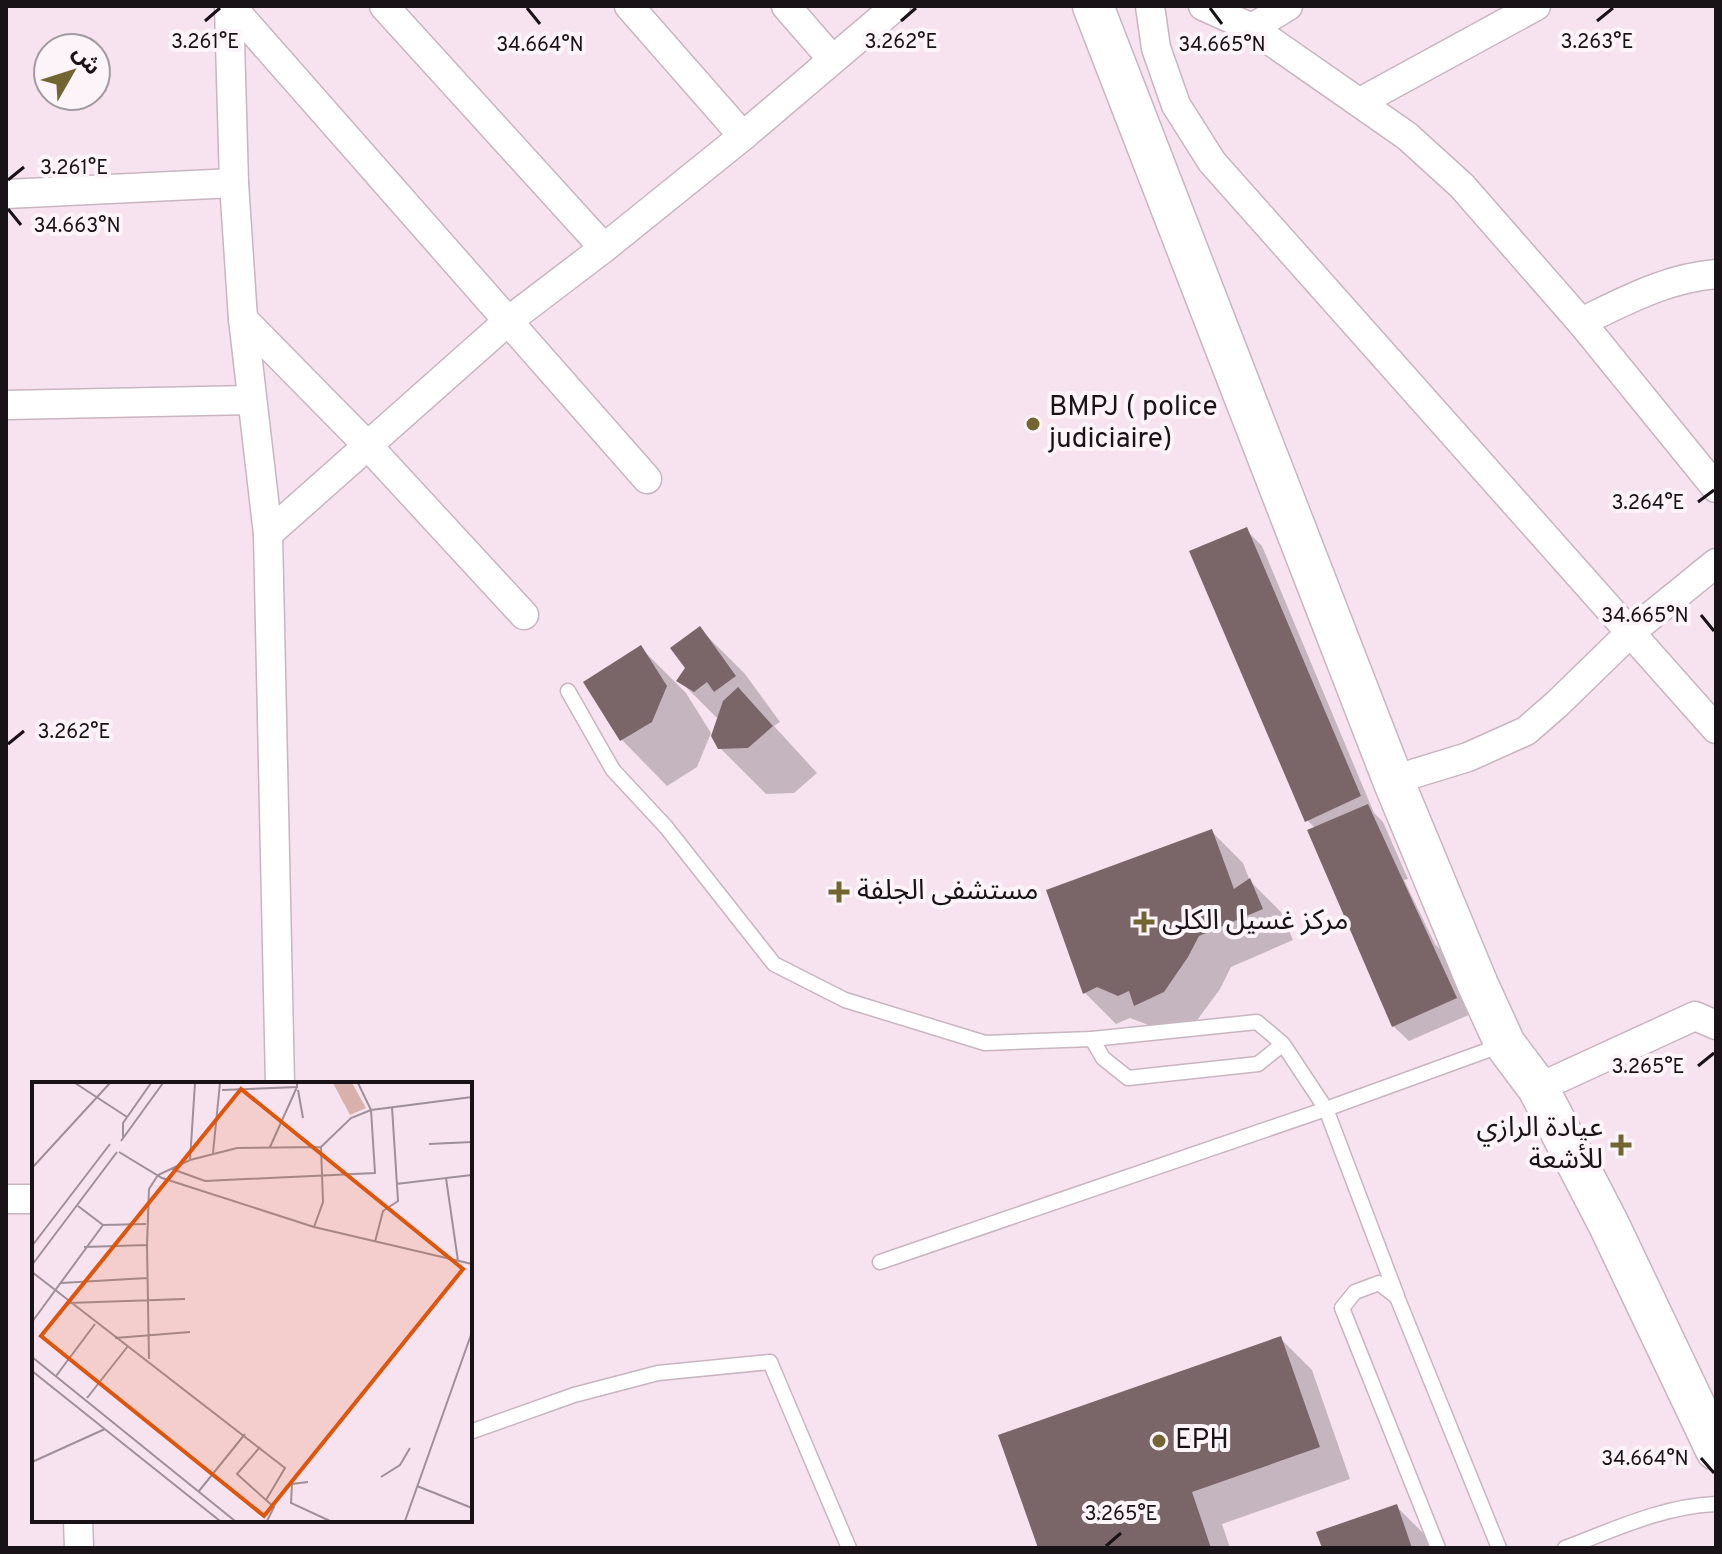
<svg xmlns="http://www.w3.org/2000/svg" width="1722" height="1554" viewBox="0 0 1722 1554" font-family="Overpass,'Noto Sans Arabic',sans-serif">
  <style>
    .shadow { fill: #0003 }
    .building { fill: #7a6669 }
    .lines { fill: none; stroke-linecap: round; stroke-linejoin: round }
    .lane-casing { stroke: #c8b5c0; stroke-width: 17 }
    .street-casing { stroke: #c8b5c0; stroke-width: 31 }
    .secondary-casing { stroke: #c8b5c0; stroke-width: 43 }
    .lane { stroke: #fff; stroke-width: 14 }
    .street { stroke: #fff; stroke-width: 28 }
    .secondary { stroke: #fff; stroke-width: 40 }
    .ticks { fill: none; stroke: #191216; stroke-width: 3 }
    .poi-dot { fill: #736532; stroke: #fcf4f9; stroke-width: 3 }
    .labels { text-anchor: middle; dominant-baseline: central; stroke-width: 8; stroke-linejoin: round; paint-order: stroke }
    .poi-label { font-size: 28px; fill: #191216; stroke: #fcf4f9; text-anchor: start }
    .inset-road { fill: none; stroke: #9e8f98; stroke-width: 2 }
    .view { fill: #de550c; fill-opacity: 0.15; stroke: #de550c; stroke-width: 4 }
    .inset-edge { fill: none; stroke: #191216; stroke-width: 4 }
    .ticks-label { font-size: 20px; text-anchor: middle; fill: #191216; stroke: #fcf4f9; stroke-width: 8; stroke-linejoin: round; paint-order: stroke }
  </style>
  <rect width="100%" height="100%" fill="#f7e3ef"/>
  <g class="shadow">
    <polygon points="1246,530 1262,546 1374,813 1383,822 1408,879 1404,880 1435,944 1444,953 1471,1014 1409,1041 1393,1026 1316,829 1307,820"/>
    <polygon points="700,629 745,674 780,722 774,726 817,773 794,793 766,794 720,748 719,720 679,680 687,668"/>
    <polygon points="641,648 686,693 711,733 697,767 667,786 622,740 586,683"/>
    <polygon points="1211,831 1243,863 1250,881 1281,912 1293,940 1231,967 1220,989 1195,1023 1167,1037 1155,1025 1151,1026 1130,1018 1116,1024 1085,993"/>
    <polygon points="1280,1338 1312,1370 1350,1479 1222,1524 1230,1548 1040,1548"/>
    <polygon points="1396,1506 1428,1538 1431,1548 1324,1548"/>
  </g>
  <g class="building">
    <polygon points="1247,527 1361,796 1305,822 1189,551"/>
    <polygon points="700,626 736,676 714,692 707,682 694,692 676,681 685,668 670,648"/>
    <polygon points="641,645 667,686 652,722 620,741 583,682"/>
    <polygon points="738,687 773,726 748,748 718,749 711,736 723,701"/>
    <polygon points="1368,804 1457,998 1392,1027 1307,830"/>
    <polygon points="1212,829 1234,889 1250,878 1263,909 1199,936 1188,957 1164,992 1134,1006 1129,991 1118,996 1097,987 1083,994 1046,890"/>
    <polygon points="1281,1336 1320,1447 1192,1492 1211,1548 1038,1548 998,1435"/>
    <polygon points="1397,1504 1412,1548 1322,1548 1316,1532"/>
  </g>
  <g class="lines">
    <defs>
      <g id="lane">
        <polyline points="568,691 613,770 666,827 774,964 845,1000 985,1043 1092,1039"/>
        <polyline points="880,1262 1326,1109 1283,1044 1257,1022 1092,1039 1103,1058 1128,1078 1258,1064 1283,1044"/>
        <polyline points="1397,1296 1326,1109 1502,1045"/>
        <polyline points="470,1432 574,1395 658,1373 770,1362 849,1548"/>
        <polyline points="1438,1548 1342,1308 1355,1292 1379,1283 1397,1297 1499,1548"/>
        <path d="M 1565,1548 C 1613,1530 1663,1506 1716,1504"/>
      </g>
      <g id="street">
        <polyline points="229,6 234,183 243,319 268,534 280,1084"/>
        <polyline points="231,6 647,479"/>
        <polyline points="384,6 604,248"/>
        <polyline points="786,6 832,59"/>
        <polyline points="1150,6 1156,48 1176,105 1212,162 1716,729"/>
        <polyline points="1203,6 1252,28 1407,136 1462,186 1581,322 1716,488"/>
        <polyline points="1252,28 1288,6"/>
        <polyline points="1360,102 1536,6"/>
        <polyline points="743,136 896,6"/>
        <polyline points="6,194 234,183"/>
        <polyline points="243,319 369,447 524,615"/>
        <path d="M 1581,322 C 1625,301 1667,278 1716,274"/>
        <polyline points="6,405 252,400"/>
        <polyline points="268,534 508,321 604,248 743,136 629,6"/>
        <polyline points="1393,780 1468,757 1526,731 1557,704 1631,632 1716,563"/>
        <polyline points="1538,1088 1695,1016 1716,1025"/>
        <polyline points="6,1199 34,1199"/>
        <polyline points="78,1520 79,1548"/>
      </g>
      <polyline id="secondary" points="1093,6 1393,780 1478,985 1505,1044 1538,1088 1609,1225 1716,1450"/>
    </defs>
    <use href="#lane" class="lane-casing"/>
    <use href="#street" class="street-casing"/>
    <use href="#secondary" class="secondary-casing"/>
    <use href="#lane" class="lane"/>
    <use href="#street" class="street"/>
    <use href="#secondary" class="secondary"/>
  </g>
  <path class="ticks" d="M 527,8 L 540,24M 1210,8 L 1222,24M 205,21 L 220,8M 901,21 L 916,8M 1597,21 L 1613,8M 8,180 L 24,167M 8,209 L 21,225M 1698,502 L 1714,490M 1701,615 L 1714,631M 8,744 L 24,731M 1698,1066 L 1714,1053M 1701,1458 L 1714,1473M 1106,1546 L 1121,1533"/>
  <g class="poi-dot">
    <circle cx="1033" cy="424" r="8"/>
    <path d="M835 880h8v8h8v8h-8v8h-8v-8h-8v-8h8z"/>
    <path d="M1140 910h8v8h8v8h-8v8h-8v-8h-8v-8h8z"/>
    <path d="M1617 1133h8v8h8v8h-8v8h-8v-8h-8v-8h8z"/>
    <circle cx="1159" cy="1441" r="8"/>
  </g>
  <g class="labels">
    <g class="poi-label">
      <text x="1049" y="408">BMPJ ( police<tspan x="1049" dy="32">judiciaire)</tspan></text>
      <text x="857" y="892">مستشفى الجلفة</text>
      <text x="1162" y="922">مركز غسيل الكلى</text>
      <text x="1603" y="1129" text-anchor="end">عيادة الرازي<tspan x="1603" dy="32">للأشعة</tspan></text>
      <text x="1175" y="1441">EPH</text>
    </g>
  </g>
  <g transform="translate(32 1082)">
    <rect width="440" height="440" fill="#f7e3ef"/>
    <path d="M 301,1 L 320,1 L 334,26 L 318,33 Z" fill="#d8b1ac"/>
    <path class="inset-road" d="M 43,1 L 95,35M 190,8 L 265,5 L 265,1M 266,8 L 271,36M 91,55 L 91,41 L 119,1M 89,59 L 131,1M 397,62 L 440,60M 238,65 L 265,5M 87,70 L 130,96 L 282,145 L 440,182M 181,71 L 188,1M 158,78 L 163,1M 0,86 L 78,1M 140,87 L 173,99 L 343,91 L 339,28 L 326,1M 414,96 L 440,93M 364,102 L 414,96 L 426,179M 46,124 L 71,143 L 114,142M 282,145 L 291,120 L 289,65M 343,160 L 351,129 L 366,119 L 360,25M 115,163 L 117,107 L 126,93 L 158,78 L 205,66 L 289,65 L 319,36 L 339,28 L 440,15M 0,164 L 78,62M 52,165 L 115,163 L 117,277M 0,183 L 85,70M 0,190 L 253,386 L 234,418 L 242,425 L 235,439M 29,201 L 115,196M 36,221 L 153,217M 0,240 L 71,143M 83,256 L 158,250M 0,275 L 203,439M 0,289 L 188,439M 24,294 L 63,242M 55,316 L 96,264M 228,365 L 205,392 L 234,418M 0,380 L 73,347M 349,395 L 368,383 L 378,366M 276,400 L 260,402 L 259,421 L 298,439M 385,404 L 440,426M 167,409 L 213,352M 373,439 L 440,250"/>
    <path class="view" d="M 209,7 L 431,187 L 232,434 L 9,254 Z"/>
    <rect width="440" height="440" class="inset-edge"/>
  </g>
  <g class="ticks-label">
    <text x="901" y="48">3.262°E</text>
    <text x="205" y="48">3.261°E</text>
    <text x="1597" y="48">3.263°E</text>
    <text x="540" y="51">34.664°N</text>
    <text x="1222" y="51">34.665°N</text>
    <text x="74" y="174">3.261°E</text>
    <text x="77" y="232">34.663°N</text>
    <text x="1648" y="509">3.264°E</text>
    <text x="1645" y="622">34.665°N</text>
    <text x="74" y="738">3.262°E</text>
    <text x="1648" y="1073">3.265°E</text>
    <text x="1645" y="1465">34.664°N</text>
    <text x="1121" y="1520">3.265°E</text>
  </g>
  <rect width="1722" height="1554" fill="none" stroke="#191216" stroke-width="16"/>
  <g transform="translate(72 72) rotate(51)"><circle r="38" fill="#fcf4f9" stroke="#a19a9e" stroke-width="2"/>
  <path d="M0-6L14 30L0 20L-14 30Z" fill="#736532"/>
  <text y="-12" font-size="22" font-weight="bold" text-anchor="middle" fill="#191216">ش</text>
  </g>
</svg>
